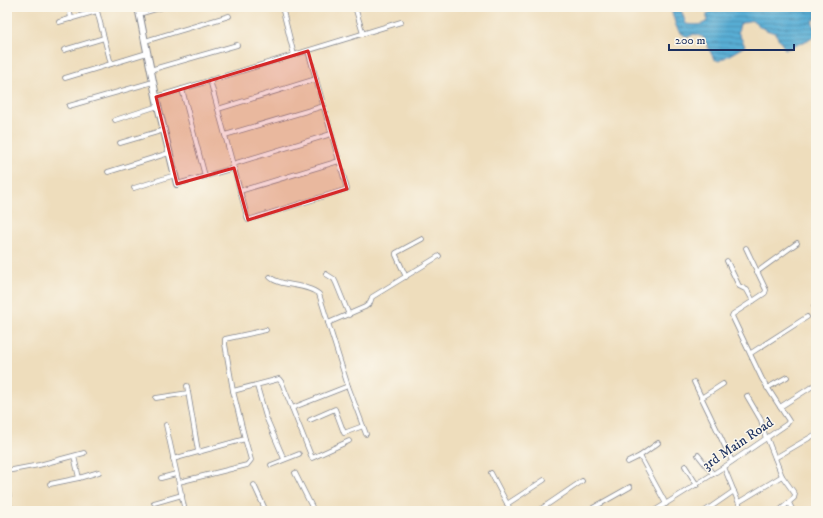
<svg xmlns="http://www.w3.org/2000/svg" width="823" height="518" viewBox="0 0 823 518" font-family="'IM FELL DW Pica',serif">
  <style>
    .water { fill: url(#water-rules); stroke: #3a6e99 }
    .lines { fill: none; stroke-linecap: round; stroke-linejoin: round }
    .street-casing { stroke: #84868d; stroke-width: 5.5 }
    .secondary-casing { stroke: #84868d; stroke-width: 8 }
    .street { stroke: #fff; stroke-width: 4 }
    .secondary { stroke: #fff; stroke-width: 6 }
    .marked { fill: #d62828; fill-opacity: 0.2; stroke: #d62828; stroke-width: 3; stroke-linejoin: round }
    .labels { text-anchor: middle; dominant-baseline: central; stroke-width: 3; stroke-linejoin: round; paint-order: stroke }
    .street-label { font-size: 14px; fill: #1b2f5e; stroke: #fbf7ec }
  </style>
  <defs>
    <pattern id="water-rules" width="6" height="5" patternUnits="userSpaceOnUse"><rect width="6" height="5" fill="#58add4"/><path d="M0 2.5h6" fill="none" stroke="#488daf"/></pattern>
  </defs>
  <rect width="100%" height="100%" fill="#fbf7ec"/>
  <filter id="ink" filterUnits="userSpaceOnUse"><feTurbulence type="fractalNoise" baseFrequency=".025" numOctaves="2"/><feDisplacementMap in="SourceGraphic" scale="8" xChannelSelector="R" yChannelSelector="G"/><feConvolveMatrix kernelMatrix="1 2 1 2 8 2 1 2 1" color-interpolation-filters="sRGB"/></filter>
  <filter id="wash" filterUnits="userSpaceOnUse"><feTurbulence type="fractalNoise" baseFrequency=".012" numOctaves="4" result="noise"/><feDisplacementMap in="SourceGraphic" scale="16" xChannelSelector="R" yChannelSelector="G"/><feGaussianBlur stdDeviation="0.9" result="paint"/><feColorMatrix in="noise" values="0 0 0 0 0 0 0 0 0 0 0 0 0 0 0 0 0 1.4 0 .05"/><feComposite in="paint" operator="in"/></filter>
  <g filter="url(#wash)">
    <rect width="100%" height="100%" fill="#eeddbc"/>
    <path class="water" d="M 670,7 L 680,7 L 686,24 C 693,25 702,26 707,21 L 707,14 L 711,11 L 769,7 L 816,7 L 816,19 L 812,21 L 816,32 L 816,36 L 790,48 L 785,49 L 775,33 C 772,32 769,31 766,30 C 753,24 757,16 740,24 L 738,32 L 745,46 L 719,61 L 714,59 L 703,37 L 694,34 L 688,37 C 673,31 676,20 670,7 Z"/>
  </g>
  <g filter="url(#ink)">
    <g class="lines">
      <defs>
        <g id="street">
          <polyline points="69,7 71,19"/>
          <polyline points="96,7 111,64"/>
          <polyline points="282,7 294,55"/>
          <polyline points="355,7 363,34"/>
          <polyline points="699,7 710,7"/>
          <polyline points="139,14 163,7"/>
          <polyline points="59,22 97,11"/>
          <polyline points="145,41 229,16"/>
          <polyline points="64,50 104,38"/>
          <polyline points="150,70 237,45"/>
          <polyline points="65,78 147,53"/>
          <polyline points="210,80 248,220 347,189 308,51"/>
          <polyline points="182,89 205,176"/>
          <polyline points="156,97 401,22"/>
          <polyline points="69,106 153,82"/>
          <polyline points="218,109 316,79"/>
          <polyline points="115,120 158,106"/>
          <polyline points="225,135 324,106"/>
          <polyline points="120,143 164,130"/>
          <polyline points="233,164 331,134"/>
          <polyline points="108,172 169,153"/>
          <polyline points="177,184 234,168"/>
          <polyline points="134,188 175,175"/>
          <polyline points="240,191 339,161"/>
          <polyline points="746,248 766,290 765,293 753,301"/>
          <polyline points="757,272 797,243"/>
          <polyline points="326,274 334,279 336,283 349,315"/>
          <path d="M 270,277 C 280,287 306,283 319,294 L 348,386 L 366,434"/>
          <polyline points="406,277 396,255 396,253 422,239"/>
          <polyline points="814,306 816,305"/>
          <polyline points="328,323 365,307 370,303 372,297 439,256"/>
          <polyline points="751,353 807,317"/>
          <polyline points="694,382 732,461"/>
          <polyline points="187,386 198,451"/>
          <polyline points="257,386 266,417 284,459"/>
          <polyline points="767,388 787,377"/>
          <polyline points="233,391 225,344 225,339 266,330"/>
          <polyline points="747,396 761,420 766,439"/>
          <polyline points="156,398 188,393"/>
          <polyline points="701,398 723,384"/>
          <polyline points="780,407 816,384"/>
          <polyline points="292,408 348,386"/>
          <polyline points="310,420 335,409 344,433 363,426"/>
          <polyline points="166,425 185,511"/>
          <polyline points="767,438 782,476 795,494 794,498 779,511"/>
          <polyline points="245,439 233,391 279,379 282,383 312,458 349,441"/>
          <polyline points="698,455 713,474"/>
          <polyline points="74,456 79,478"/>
          <polyline points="640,456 658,443"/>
          <polyline points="775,458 816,434"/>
          <polyline points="173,459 245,439 251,460 247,465 179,482"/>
          <polyline points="628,462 640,456 666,504"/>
          <polyline points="271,465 299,454"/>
          <polyline points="685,466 697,485"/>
          <polyline points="724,467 742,511"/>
          <polyline points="7,471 39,465 84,453"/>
          <polyline points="295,473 314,511"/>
          <polyline points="491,473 511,511"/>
          <polyline points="161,478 176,474"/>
          <polyline points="7,479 10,511"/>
          <polyline points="50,484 79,478 99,472"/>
          <polyline points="254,485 266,511"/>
          <polyline points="739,502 782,476"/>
          <polyline points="154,503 182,495"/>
          <polyline points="789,503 793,511"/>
          <polyline points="507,504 544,480"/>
          <polyline points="538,511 582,481"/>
          <polyline points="592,511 591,509 630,487"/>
          <polyline points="654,511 724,467 787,424 789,421 762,379 732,316 733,314 753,301 747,290 739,286 727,261"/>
          <polyline points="705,511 734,491"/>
        </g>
        <g id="secondary">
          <polyline points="138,7 158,106 177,184"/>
          <polyline points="194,511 195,511"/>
        </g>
      </defs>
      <use href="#street" class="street-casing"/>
      <use href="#secondary" class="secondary-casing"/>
      <use href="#street" class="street"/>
      <use href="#secondary" class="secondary"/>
    </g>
  </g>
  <path class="marked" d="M 308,51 L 347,189 L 248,220 L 234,168 L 177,184 L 156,97 Z"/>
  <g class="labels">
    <g class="street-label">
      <text transform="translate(738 444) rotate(-34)">3rd Main Road</text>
    </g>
  </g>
  <rect width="823" height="518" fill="none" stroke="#fbf7ec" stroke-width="24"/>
  <path d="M669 44v6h125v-6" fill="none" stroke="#1b2f5e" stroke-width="2"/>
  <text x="675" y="44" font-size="12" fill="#1b2f5e" stroke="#fbf7ec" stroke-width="3" paint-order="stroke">200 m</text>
</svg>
